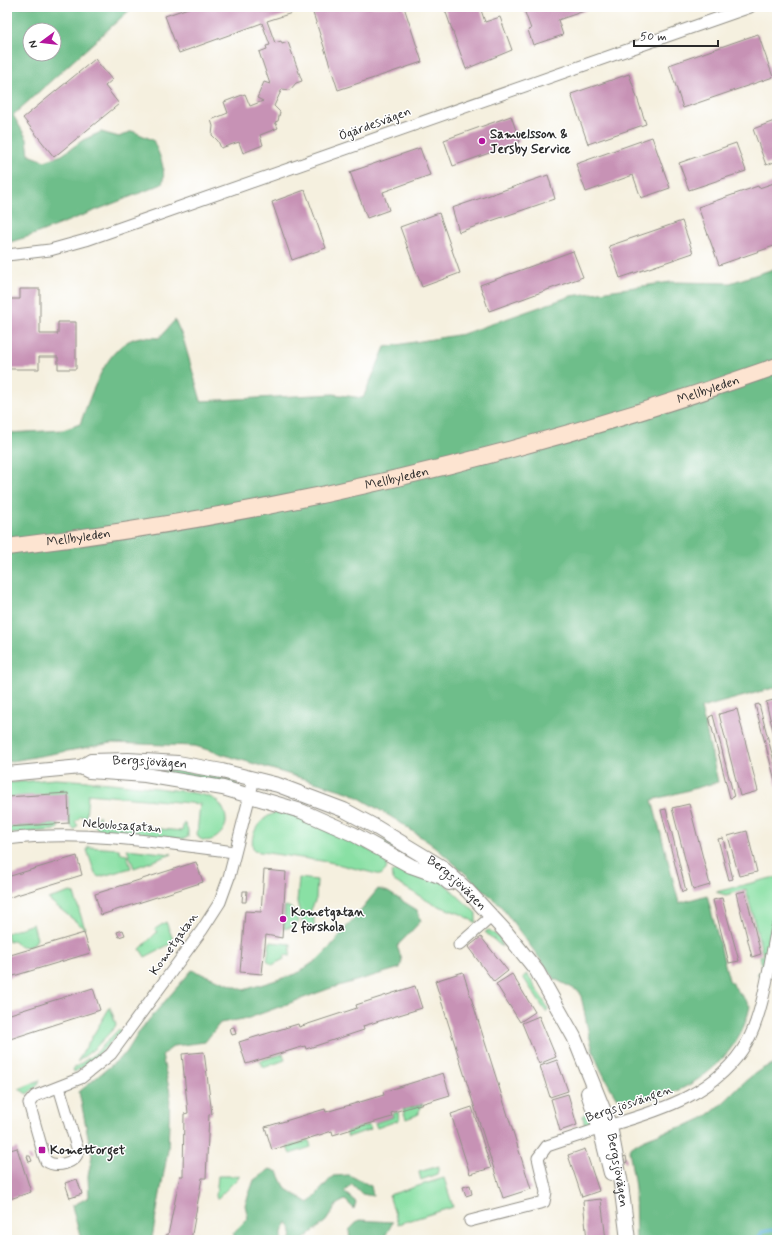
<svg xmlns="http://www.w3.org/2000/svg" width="784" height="1247" viewBox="0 0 784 1247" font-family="Mynerve,sans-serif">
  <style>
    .green { fill: #89e0a4; stroke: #5a8668 }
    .forest { fill: #6ebe8a; stroke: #4c745a; fill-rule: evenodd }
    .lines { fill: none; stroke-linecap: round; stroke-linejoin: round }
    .stream { stroke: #5bb0d7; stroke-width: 3.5 }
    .building { fill: #c792b5 }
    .minor-casing { stroke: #908e85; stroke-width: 13 }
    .tertiary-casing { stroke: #908e85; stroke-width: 16 }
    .secondary-casing { stroke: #908e85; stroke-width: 18 }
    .minor { stroke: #fff; stroke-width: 11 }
    .tertiary { stroke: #fff; stroke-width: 14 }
    .secondary { stroke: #fde4d1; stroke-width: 16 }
    .poi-dot { fill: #b5179e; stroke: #fff; stroke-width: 1.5 }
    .labels { text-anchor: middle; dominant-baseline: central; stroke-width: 3; stroke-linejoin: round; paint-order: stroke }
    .street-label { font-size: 13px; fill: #2b2b2b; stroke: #fff }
    .poi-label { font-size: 13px; font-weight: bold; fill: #2b2b2b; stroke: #fff; text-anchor: start }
  </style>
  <rect width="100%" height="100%" fill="#fff"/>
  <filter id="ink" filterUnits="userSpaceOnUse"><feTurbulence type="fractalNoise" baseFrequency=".025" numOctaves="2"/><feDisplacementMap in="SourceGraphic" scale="8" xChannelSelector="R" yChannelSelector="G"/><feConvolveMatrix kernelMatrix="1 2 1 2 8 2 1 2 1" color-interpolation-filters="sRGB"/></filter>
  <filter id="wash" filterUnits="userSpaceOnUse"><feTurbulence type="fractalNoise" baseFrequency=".012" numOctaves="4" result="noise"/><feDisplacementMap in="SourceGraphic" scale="16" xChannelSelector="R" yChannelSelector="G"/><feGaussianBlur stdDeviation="0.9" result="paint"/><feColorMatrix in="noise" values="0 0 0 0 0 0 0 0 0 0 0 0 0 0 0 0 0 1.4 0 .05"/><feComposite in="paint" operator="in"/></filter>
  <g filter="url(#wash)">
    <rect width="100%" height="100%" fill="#f5f0df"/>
    <g class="green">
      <polygon points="89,765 160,767 232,780 239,786"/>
      <path d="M 55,779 C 95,781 134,785 173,790 C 185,792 201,793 212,798 C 221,802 227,813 226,823 C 224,834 210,846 199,838 L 197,834 L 200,804 L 88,794 L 86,818 L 81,816 L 75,822 L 78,825 L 74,830 L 69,823 L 68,794 L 7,797 L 7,783 Z"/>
      <path d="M 280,812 C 317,818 351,841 383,858 L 387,865 L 386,870 L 381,875 L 329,862 L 254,851 C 247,833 263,814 280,812 Z"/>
      <polygon points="99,815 100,823 182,831 184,822 188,830 188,837 184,839 100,832 96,827 94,822"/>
      <polygon points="58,824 58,828 55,830 7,834 7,827"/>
      <polygon points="381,839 434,870 379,841"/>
      <polygon points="88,847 119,849 120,852 127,855 131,868 99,877 95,874 87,850"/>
      <polygon points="127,849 172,854 134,868"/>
      <polygon points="401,867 444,883 476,913 476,923 461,914 433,904 394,881 391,873"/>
      <polygon points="299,878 317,880 316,899 310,912 314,918 314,930 302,931 302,921 297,902"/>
      <polygon points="771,878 777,878 777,905 762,975 757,974 763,970 760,956 763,955 746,889 726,895 716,892"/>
      <polygon points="71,892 74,894 85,929 48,899"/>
      <path d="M 285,906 C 293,907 297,914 299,922 L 292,927 L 284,929 Z"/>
      <polygon points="166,922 174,942 145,957 140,949 157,932 155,929"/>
      <path d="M 33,924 L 37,939 L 33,945 C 26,948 19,947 13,941 L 9,942 L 7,933 Z"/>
      <polygon points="489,930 500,938 502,947 485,932"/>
      <polygon points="270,942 291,944 290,956 285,955 284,959 272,965 267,960"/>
      <polygon points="527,974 547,1006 548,1009 546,1012 523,977"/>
      <polygon points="110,1007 116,1024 115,1027 95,1048 77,1062"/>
      <path d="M 119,1029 L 121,1031 L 119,1033 C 106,1048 92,1063 74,1072 L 73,1069 L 97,1052 Z"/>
      <polygon points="283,1054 285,1060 263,1068 260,1061"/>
      <polygon points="40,1080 37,1086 27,1094 19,1089"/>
      <polygon points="423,1104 417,1115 406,1119 403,1110"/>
      <polygon points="588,1109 591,1123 585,1128 583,1116"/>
      <polygon points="398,1112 399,1120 377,1128 375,1123 393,1117 392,1114"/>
      <polygon points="369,1125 371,1129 348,1137 346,1132"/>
      <polygon points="309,1140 311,1147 290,1154 287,1147"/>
      <polygon points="439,1166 437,1174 421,1180 419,1172"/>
      <polygon points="218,1176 240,1176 218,1198 216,1197"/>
      <polygon points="444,1178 453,1207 398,1224 389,1195"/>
    </g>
    <g class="forest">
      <path d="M 7,7 L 133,7 L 13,115 L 27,139 L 29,155 L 45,161 L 62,155 L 83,140 L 101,132 L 119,137 L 132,131 L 153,140 C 159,154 167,169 162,184 L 150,189 L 30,236 L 7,243 ZM 30,30 L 54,30 L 54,54 L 30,54 Z"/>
      <path d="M 777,268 L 777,687 L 701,708 L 718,782 L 652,800 L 679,903 L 707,895 L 729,980 L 750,1006 C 740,1058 686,1099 634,1101 C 628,1102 621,1099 616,1097 C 607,1082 598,1066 593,1050 C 587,1031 585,1011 580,992 L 555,979 L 500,905 L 467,875 L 434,846 L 398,821 L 351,793 L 195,746 L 111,743 L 7,762 L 7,432 L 9,433 L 63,430 L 80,424 C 91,396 106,343 140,337 C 146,337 153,338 159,338 L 175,320 L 183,338 L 201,401 L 333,394 L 363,398 L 385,347 L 463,334 L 571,296 L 671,282 L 730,283 Z"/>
      <polygon points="378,889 388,892 417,910 421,921 397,946 402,960 400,968 328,989 249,1018 220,1023 205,1042 174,1046 162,1055 170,1093 168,1150 152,1238 151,1240 81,1240 72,1206 89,1197 88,1176 92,1156 79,1092 126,1053 141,1029 192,970 244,990 296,974 317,960 330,947"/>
      <path d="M 777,1063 L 777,1240 L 636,1240 L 635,1187 L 629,1149 C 635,1145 641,1140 648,1138 C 666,1130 692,1126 708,1115 C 732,1099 748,1070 777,1063 Z"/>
      <polygon points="270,1169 278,1172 286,1189 309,1203 333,1176 349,1175 371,1186 373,1196 362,1194 352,1184 344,1192 356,1202 354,1209 345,1200 337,1204 326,1221 305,1238 303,1240 291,1240 292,1230 287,1222 282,1232 282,1240 236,1240 233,1233 248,1218 245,1205 254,1180"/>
      <polygon points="359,1220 393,1222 383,1240 350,1240 349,1230"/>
    </g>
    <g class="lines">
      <polyline class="stream" points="757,1240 762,1232 773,1230 777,1228"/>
    </g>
    <g id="blocks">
      <g class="building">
        <polygon points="191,7 290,7 292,13 267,21 275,43 281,41 282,44 288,42 302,81 296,83 290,90 282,89 274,106 280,112 278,121 275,122 278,128 260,135 263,145 243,153 239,142 221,148 218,141 212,135 213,126 211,120 228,113 224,102 245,94 250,106 263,101 257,98 264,82 270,84 259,52 267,49 266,46 270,45 262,23 179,53 165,16"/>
        <polygon points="320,7 404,7 422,62 338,90 312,10"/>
        <polygon points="444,7 480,7 485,22 500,17 512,50 466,69"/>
        <polygon points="523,7 596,7 558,20 563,35 533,45 528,30 531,29"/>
        <polygon points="758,34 773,77 683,108 669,65"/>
        <polygon points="95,59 112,80 105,86 119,104 54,157 23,118"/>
        <polygon points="629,74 646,124 588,144 571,94"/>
        <polygon points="511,116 520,142 453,166 444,140"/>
        <polygon points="777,120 777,161 766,165 753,129"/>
        <polygon points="652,137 670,188 641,198 633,175 586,192 576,164"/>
        <polygon points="736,143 746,171 689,190 679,163"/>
        <polygon points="420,148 430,175 383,192 389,210 367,218 350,172"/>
        <polygon points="548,175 555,199 459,232 452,208"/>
        <polygon points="777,182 777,245 719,265 698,207 758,186 759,188"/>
        <polygon points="305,190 326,248 292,260 272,202"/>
        <polygon points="439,213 460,273 422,287 400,227"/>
        <polygon points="682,221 693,253 620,278 609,246"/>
        <polygon points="573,251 583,277 489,311 480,285"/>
        <polygon points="20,289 40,289 40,334 58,334 58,322 76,322 76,369 58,369 58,357 39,357 39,369 9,369 10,299 20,299"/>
        <polygon points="777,699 777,743 776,743 766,702"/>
        <polygon points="759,704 777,773 777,788 755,705"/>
        <polygon points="737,709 758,791 740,796 719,714"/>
        <polygon points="713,715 734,797 730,798 709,717"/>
        <polygon points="68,793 69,823 7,827 7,797"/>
        <polygon points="689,804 710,885 693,890 672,808"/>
        <polygon points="666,809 686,891 682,892 661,810"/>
        <polygon points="747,831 757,872 739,876 728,836"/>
        <polygon points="723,838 733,879 729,880 718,839"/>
        <polygon points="77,856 82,875 7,898 7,877"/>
        <polygon points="196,862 203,882 101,915 95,894"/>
        <polygon points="264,870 286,872 282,938 266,935 262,974 240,972 245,911 261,912"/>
        <polygon points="243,891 247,891 246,902 242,902"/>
        <polygon points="745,891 761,954 752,957 736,893"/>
        <polygon points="722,898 739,961 729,963 713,900"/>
        <polygon points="123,930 125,935 119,937 117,932"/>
        <polygon points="84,933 90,953 7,978 7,956"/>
        <polygon points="481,937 508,971 494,982 468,947"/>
        <polygon points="463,972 531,1189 503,1198 435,981"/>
        <polygon points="512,974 535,1012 520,1022 496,984"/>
        <polygon points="415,986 422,1008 363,1026 364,1030 306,1049 305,1046 246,1064 239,1042 298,1024 299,1027 357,1008 356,1005"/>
        <polygon points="93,988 100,1010 7,1040 7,1015"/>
        <polygon points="539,1016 556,1057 539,1064 522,1023"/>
        <polygon points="234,1027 236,1034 232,1035 230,1028"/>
        <polygon points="204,1052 212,1114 209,1115 206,1178 202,1178 191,1240 164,1240 166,1234 168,1235 180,1176 183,1176 184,1114 188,1113 182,1054"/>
        <polygon points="557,1060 568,1091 550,1097 540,1066"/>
        <polygon points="443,1073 450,1095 391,1113 392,1117 375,1122 333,1135 332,1131 272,1150 265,1127 325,1109 326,1112 384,1095 383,1092"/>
        <polygon points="568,1094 577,1125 560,1131 551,1099"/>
        <polygon points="472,1107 491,1168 470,1174 451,1114"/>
        <polygon points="17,1148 31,1192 7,1200 7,1151"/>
        <polygon points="585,1149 599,1191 582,1197 568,1155"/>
        <polygon points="27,1156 30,1156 32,1161 29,1162"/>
        <polygon points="626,1156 627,1162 625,1163 623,1157"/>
        <polygon points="77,1179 82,1194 70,1198 65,1183"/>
        <polygon points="470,1185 472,1194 466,1196 463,1187"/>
        <polygon points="601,1199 606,1240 587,1240 583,1201"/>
      </g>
    </g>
  </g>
  <g filter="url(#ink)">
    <use href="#blocks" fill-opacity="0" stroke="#908e85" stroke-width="1"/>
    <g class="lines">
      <defs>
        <g id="minor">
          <polyline points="7,255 50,250 86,240 750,7"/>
          <path d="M 7,839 C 83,830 159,842 234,852"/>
          <polyline points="459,945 492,916"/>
          <path d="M 59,1087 L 78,1151 C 76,1164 56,1168 46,1161 L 44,1156 L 29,1103 L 35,1096 L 81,1078 L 111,1054 L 202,930 L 220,902 L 229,877 L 254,779"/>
          <path d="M 470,1221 L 544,1202 L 546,1192 L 538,1158 L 547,1146 C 568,1139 589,1132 611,1125 C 663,1110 719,1092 747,1042 C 763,1015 770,960 777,928"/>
        </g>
        <g id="tertiary">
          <polyline points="81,767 89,771 145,775 223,788 301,811 353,834 411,866 442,877 449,883"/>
          <path id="s1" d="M 7,774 L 81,767 L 91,761 L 128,760 L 178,763 L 222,771 L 278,785 L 344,810 L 374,826 L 440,866 L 467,890 L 505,931 L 537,971 L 574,1037 L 610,1126 L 621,1184 L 628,1240"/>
          <polyline points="588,1093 600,1129 611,1173"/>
        </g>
        <g id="secondary">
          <path id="s2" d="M 7,547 C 273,515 525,456 777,366"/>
        </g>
      </defs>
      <use href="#minor" class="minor-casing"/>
      <use href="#tertiary" class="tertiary-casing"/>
      <use href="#secondary" class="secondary-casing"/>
      <use href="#minor" class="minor"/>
      <use href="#tertiary" class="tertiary"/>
      <use href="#secondary" class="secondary"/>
    </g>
  </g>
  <g class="poi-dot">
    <circle cx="482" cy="141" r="4"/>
    <circle cx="283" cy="919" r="4"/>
    <rect x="38" y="1146" width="8" height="8" rx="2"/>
  </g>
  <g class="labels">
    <g class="street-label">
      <text transform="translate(375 124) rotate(-20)">Ögärdesvägen</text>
      <text stroke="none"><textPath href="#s2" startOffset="720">Mellbyleden</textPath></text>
      <text stroke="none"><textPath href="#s2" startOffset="396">Mellbyleden</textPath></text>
      <text stroke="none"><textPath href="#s2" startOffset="72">Mellbyleden</textPath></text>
      <text stroke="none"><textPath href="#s1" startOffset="145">Bergsjövägen</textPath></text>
      <text transform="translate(122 826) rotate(4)">Nebulosagatan</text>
      <text stroke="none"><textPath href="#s1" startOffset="481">Bergsjövägen</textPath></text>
      <text transform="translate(174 944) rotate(-55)">Kometgatan</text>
      <text transform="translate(629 1104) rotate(-19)">Bergsjösvängen</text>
      <text stroke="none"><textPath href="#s1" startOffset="817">Bergsjövägen</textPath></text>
    </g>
    <g class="poi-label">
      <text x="490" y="134">Samuelsson &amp;<tspan x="490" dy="15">Jersby Service</tspan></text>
      <text x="291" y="912">Kometgatan<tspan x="291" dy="15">2 förskola</tspan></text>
      <text x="50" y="1150">Komettorget</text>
    </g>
  </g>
  <rect width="784" height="1247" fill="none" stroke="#fff" stroke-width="24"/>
  <g transform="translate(42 42) rotate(255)"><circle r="19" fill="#ffffff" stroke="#aaaaaa"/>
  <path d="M0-3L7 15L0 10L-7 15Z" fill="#b5179e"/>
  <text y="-6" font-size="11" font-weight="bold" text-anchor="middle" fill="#2b2b2b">N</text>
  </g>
  <path d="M634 40v6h84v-6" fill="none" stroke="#2b2b2b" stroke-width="2"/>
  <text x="640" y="40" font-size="12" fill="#2b2b2b" stroke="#ffffff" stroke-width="3" paint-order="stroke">50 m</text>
</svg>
